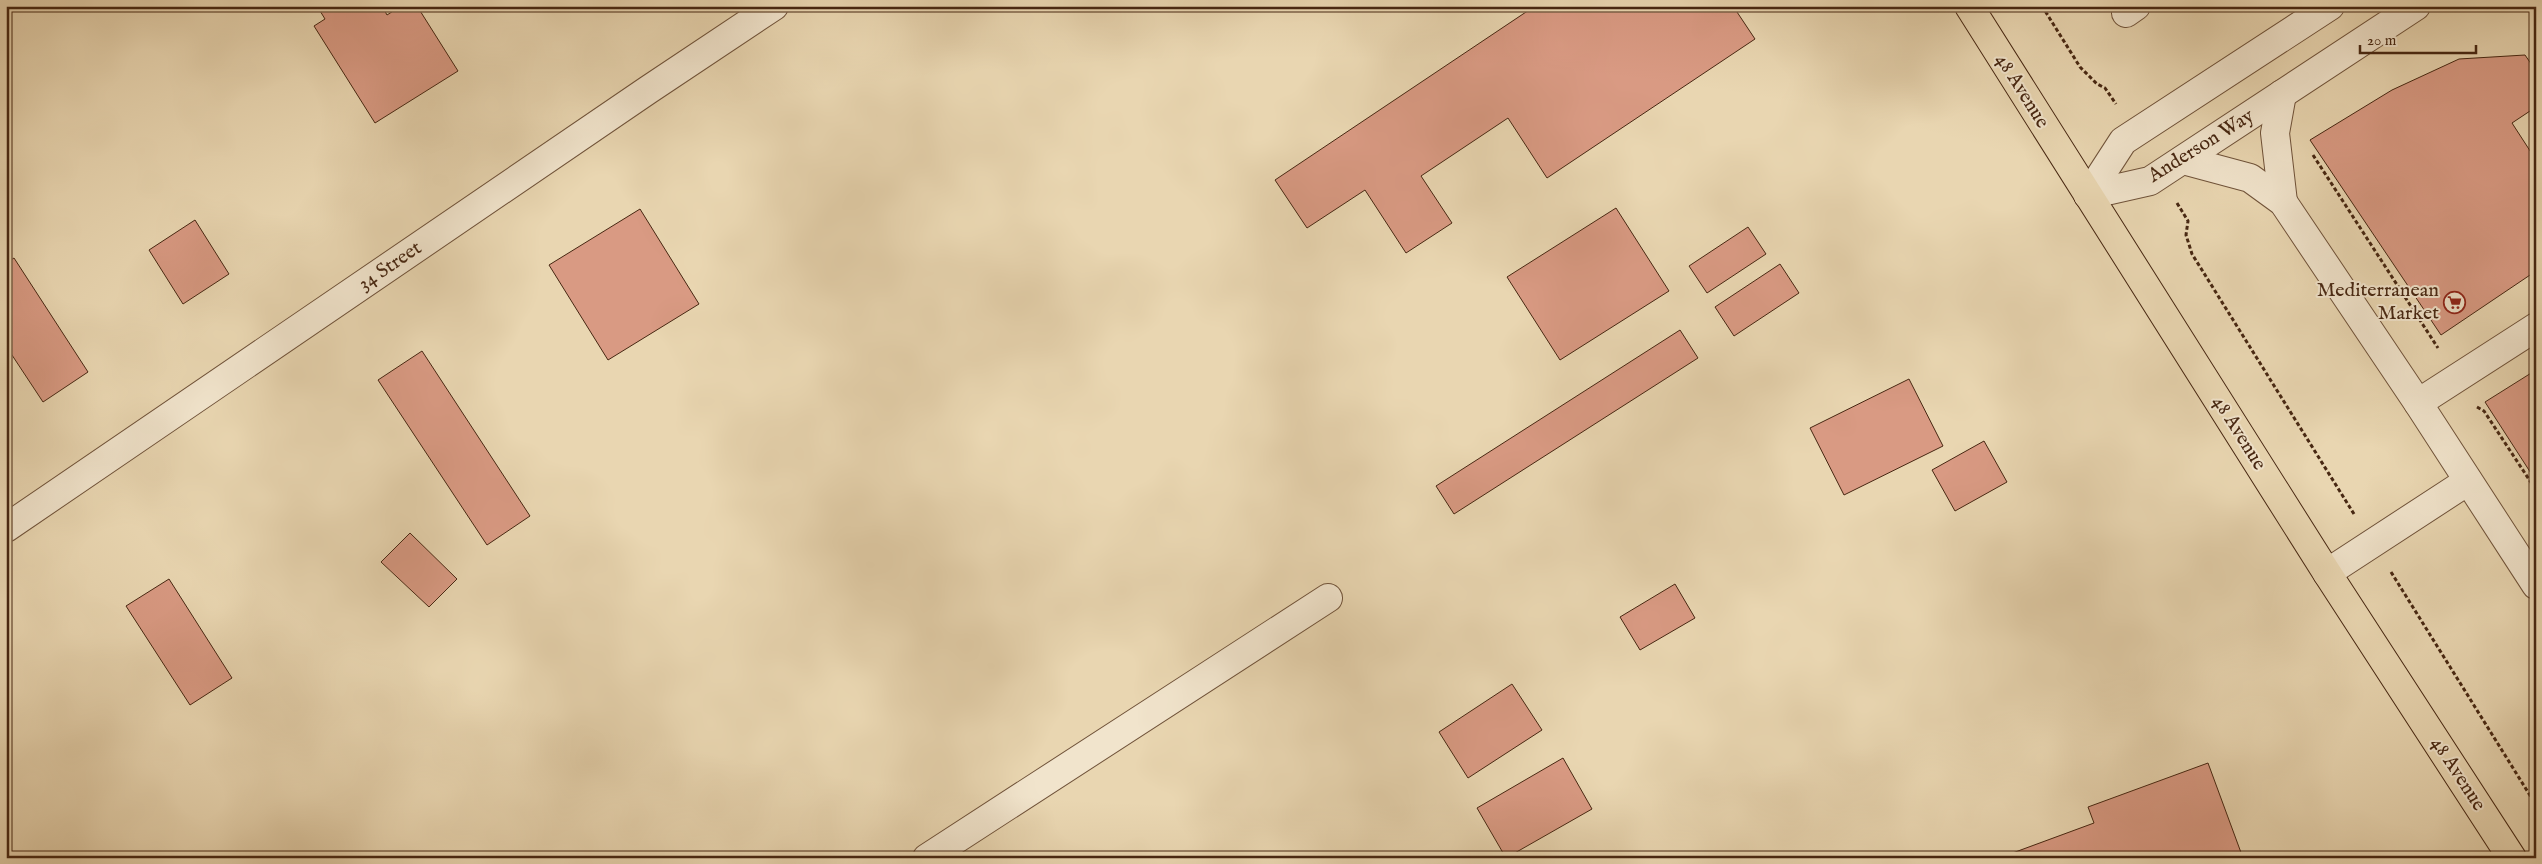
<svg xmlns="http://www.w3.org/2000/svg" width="2542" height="864" viewBox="0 0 2542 864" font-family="'IM FELL English',serif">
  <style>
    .building { fill: #d99a83; stroke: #472712 }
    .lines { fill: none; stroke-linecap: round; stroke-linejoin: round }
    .minor-casing { stroke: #70533a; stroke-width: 30 }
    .major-casing { stroke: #472712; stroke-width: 30 }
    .path { stroke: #472712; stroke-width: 3; stroke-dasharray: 4 2.5; stroke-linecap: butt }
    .minor { stroke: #f1e4cc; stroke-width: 28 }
    .major { stroke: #e9d6b1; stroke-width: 28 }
    .labels { text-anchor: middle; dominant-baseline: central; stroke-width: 4; stroke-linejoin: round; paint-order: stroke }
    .street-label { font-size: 20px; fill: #472712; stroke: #f1e4cc }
    .poi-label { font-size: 20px; fill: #472712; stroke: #f1e4cc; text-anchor: end }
  </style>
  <rect width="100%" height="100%" fill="#e9d6b1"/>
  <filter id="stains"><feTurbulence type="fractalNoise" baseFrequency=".004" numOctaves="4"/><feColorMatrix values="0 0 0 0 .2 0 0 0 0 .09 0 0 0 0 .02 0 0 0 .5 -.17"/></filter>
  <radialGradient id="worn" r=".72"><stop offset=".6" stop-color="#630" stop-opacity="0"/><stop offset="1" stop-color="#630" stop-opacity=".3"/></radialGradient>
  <g class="building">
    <polygon points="317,6 382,6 387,15 401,6 417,6 458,71 375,123 314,26 325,19"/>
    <polygon points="1535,6 1733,6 1755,39 1547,178 1508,118 1421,176 1452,223 1406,253 1365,190 1307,228 1275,180"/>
    <polygon points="2525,55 2536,71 2536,107 2512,123 2536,160 2536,271 2441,335 2310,140 2392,90 2459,59"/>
    <polygon points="1616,208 1669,291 1560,360 1507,277"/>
    <polygon points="640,209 699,304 608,360 549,265"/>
    <polygon points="195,220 229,274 183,304 149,250"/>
    <polygon points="1748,227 1766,254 1707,293 1689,266"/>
    <polygon points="14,258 88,372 43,402 6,346 6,263"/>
    <polygon points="1780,264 1799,293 1734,336 1715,307"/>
    <polygon points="1680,330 1698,358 1454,514 1436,486"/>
    <polygon points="422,351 530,516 487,545 378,380"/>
    <polygon points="2536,370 2536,481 2485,402"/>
    <polygon points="1909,379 1943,446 1844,495 1810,428"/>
    <polygon points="1984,441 2007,482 1955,511 1932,470"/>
    <polygon points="410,533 457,579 429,607 381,562"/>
    <polygon points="169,579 232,678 190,705 126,606"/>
    <polygon points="1675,584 1695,618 1640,650 1620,617"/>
    <polygon points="1512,684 1542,730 1468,778 1439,732"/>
    <polygon points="1563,758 1592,809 1506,858 1477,808"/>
    <polygon points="2208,763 2243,858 1999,858 2094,823 2088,807"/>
  </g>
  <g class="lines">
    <defs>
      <g id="minor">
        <polyline points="2126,13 2136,6"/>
        <polyline points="2282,94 2275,133 2283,202"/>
        <polyline points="2183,160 2250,178 2283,202 2418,403 2536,585"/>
        <polyline points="2088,195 2150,181 2416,6"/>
        <polyline points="2088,195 2123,141 2330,6"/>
        <polyline points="2418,403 2536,327"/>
        <polyline points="6,528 648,90 774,6"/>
        <polyline points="2327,573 2468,481"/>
        <polyline points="927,858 1328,598"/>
      </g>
      <polyline id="major" points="1969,6 2327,573 2512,858"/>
    </defs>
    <use href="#minor" class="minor-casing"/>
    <use href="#major" class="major-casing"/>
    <g class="path">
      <polyline points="2042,6 2080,67 2097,84 2105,88 2116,104"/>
      <polyline points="2313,155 2438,348"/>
      <polyline points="2177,203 2188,221 2186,235 2192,254 2354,514"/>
      <polyline points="2477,407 2484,411 2536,490"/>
      <polyline points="2391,572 2536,805"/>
    </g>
    <use href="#minor" class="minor"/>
    <use href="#major" class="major"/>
  </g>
  <defs>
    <symbol id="supermarket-ring" viewBox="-11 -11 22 22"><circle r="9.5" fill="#f1e4cc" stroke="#8f2418" stroke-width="1.5"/><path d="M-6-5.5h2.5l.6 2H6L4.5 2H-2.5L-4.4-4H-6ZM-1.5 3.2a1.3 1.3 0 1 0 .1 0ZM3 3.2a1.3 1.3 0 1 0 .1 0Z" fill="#8f2418"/></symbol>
  </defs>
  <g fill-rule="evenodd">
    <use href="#supermarket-ring" x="2442" y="290" width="25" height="25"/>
  </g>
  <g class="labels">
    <g class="street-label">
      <text transform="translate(2022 91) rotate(58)">48 Avenue</text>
      <text transform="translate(2201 146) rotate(-32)">Anderson Way</text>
      <text transform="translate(390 266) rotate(-34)">34 Street</text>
      <text transform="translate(2239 433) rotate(58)">48 Avenue</text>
      <text transform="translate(2458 774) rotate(57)">48 Avenue</text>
    </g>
    <g class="poi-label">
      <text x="2439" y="290">Mediterranean<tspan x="2439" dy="23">Market</tspan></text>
    </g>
  </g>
  <rect width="2542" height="864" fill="none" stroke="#e9d6b1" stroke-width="25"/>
  <rect x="8" y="8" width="2527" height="849" fill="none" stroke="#472712" stroke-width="2.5"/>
  <rect x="12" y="12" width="2517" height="839" fill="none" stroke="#472712"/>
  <path d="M2360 45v8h116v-8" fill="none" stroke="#472712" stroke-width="2.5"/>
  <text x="2367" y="45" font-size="15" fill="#472712" stroke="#f1e4cc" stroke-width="4" paint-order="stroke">20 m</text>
  <rect width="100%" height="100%" filter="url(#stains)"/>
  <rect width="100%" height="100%" fill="url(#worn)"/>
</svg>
